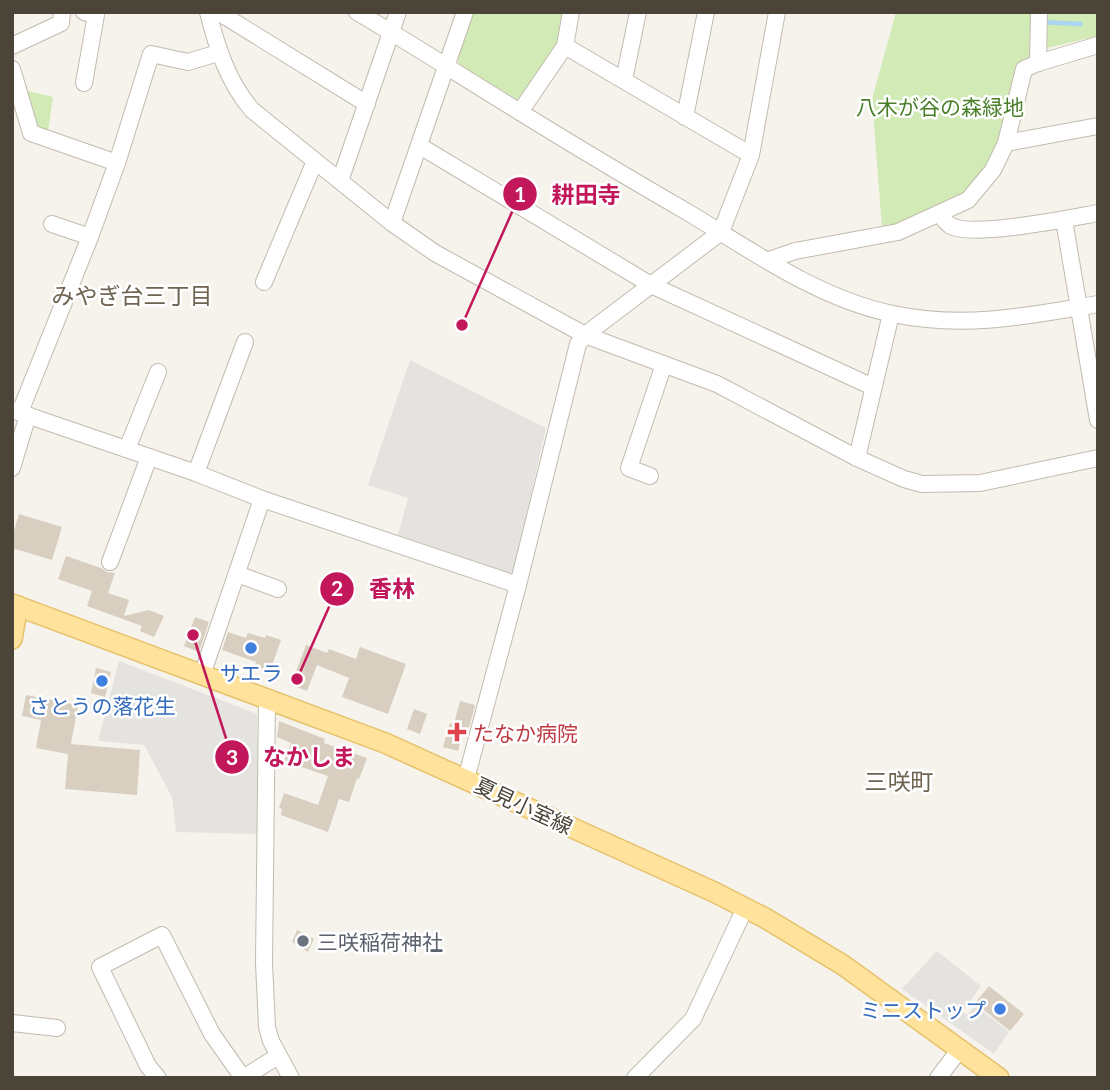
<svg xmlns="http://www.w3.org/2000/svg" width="1110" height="1090" viewBox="0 0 1110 1090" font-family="Lato,'Noto Sans JP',sans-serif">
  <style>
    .green { fill: #d2eab5 }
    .parking { fill: #e5e3e0 }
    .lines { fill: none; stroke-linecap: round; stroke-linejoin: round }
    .stream { stroke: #a9d4f2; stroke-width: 4.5 }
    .building { fill: #d8cfc1 }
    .minor-casing { stroke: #c2bbae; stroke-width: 18 }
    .major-casing { stroke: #e6c16a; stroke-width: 22 }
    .minor { stroke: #fff; stroke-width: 16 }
    .major { stroke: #ffe39c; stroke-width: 19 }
    .shop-dot { fill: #3f7fe0; stroke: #fff; stroke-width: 2.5 }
    .health-dot { fill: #e0444e; stroke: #fff; stroke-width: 2.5 }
    .worship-dot { fill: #6b7280; stroke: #fff; stroke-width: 2.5 }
    .labels { text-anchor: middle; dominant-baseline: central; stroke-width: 5; stroke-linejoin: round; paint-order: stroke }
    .park-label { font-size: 21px; fill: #4a7f2a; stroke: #fff }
    .shop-label { font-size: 21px; fill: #366cbe; stroke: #fff }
    .health-label { font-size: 21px; fill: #be3a42; stroke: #fff; text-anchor: start }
    .street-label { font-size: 21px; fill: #4b4439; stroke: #fff }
    .worship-label { font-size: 21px; fill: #5b616d; stroke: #fff; text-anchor: start }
    .neighbourhood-label { font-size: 23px; fill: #6e6250; stroke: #fff }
    .leader { fill: none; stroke: #c2185b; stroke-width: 2.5 }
    .callout-dot { fill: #c2185b; stroke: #fff; stroke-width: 2.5 }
    .mark-label { font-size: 21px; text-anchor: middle; font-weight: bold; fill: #fff }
    .callout-label { font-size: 23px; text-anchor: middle; font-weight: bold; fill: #c2185b; stroke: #fff; stroke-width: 5; stroke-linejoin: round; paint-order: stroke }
  </style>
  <rect width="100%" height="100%" fill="#f6f3ec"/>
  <g class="green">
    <polygon points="472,12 565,12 557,47 525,97 518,100 459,65 457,57"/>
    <path d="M 896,12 L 1032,12 L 1030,56 C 1008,75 1011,105 1003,131 C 999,142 987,172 979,180 C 959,202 911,223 882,228 L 872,99 Z"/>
    <polygon points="1048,12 1098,12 1098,36 1047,48"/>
    <polygon points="24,90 53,97 48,132 35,123"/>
  </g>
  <g class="parking">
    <polygon points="410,360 546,428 513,574 398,535 408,498 368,485"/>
    <polygon points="119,661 257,714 259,834 176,832 172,797 144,745 98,741"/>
    <polygon points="937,951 981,986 962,1012 968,1015 975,1005 1009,1032 994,1054 902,989"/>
  </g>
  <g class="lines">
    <polyline class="stream" points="1041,22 1081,24"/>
  </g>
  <g class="building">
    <polygon points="19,514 62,527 52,560 12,548 12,537"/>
    <polygon points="66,556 101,568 107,572 115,573 108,593 129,600 124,616 149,610 164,616 154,637 140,631 142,626 87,606 92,591 58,579"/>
    <polygon points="195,617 209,622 199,652 184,646"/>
    <polygon points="228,632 246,638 248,633 265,638 266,635 281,640 270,671 255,666 256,662 222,650"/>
    <polygon points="306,645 327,653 329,649 356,659 360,647 406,664 388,714 342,697 349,678 317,665 307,691 291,685"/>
    <polygon points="96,668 111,672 105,697 91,693"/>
    <polygon points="26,695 78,705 71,744 140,750 137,795 65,789 68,754 36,748 41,720 22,716"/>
    <polygon points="460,701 475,705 468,732 463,731 458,751 443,747 450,723 454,724"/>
    <polygon points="414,709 427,714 420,734 407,729"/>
    <polygon points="279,721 325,739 324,743 367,758 359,779 357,778 349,802 339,799 328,832 281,815 282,809 279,808 284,793 318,805 328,776 284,761 291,743 277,737"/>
    <polygon points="297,930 314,939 308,952 292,942"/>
    <polygon points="989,986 1024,1014 1010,1031 975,1003"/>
  </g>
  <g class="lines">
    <defs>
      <g id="minor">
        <path d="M 208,12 C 217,48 228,82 252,110 L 392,223 L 435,253 L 585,335 L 717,384 L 857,458 L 904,479 L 922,484 L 980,483 L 1098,458"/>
        <polyline points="218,12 367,104"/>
        <path d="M 357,12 C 412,44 466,79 520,112 C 576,147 632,180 689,213 C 752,251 819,299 893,314 C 965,329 1027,316 1098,304"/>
        <polyline points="12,46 61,23 62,12"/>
        <polyline points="565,46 751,155"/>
        <polyline points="1038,63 1039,12"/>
        <polyline points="12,69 31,133 117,163"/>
        <polyline points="624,80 638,12"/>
        <polyline points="84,83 96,15 84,12"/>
        <polyline points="520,112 565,46 571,12"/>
        <polyline points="685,117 706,12"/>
        <polyline points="1006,143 1098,126"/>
        <polyline points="420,146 651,285 873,387"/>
        <polyline points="340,181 398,12"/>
        <path d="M 940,215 C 943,218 947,224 951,226 C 974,238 1070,218 1098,213"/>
        <polyline points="1064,220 1098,420"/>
        <polyline points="392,223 465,12"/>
        <polyline points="52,224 90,237"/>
        <polyline points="769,260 795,251 898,232 968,200 993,170 1006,143 1024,69 1038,63 1098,45"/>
        <polyline points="264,282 315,161"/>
        <polyline points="12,410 196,473 262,499 518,585"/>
        <polyline points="20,412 90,237 117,163 151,54 188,62 218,53"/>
        <polyline points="127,449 158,372"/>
        <polyline points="857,458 891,314"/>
        <polyline points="12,468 28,415"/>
        <polyline points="196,473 245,342"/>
        <polyline points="650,476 629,468 664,364"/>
        <polyline points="110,562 149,457"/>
        <polyline points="237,574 278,589"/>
        <polyline points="202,675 262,499"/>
        <polyline points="267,698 264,963 267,1027 271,1041 291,1078"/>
        <polyline points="466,779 518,585 578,344 585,335 721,232 751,155 777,12"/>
        <polyline points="12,1023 57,1028"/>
        <polyline points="158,1078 148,1066 100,967 162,935 212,1034 243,1078"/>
        <polyline points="243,1078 278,1056"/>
        <polyline points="635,1078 693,1019 745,908"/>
        <polyline points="938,1078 960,1049"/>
      </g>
      <g id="major">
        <polyline points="12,604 385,743 714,892 765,918 843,965 999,1078"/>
        <polyline points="12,639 18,606"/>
      </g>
    </defs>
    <use href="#minor" class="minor-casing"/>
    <use href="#major" class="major-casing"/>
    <use href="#minor" class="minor"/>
    <use href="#major" class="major"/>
  </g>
  <g class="shop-dot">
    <circle cx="251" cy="648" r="7"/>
    <circle cx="102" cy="681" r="7"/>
    <circle cx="1000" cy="1009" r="7"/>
  </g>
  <path class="health-dot" d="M453.5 721.5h7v7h7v7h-7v7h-7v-7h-7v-7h7z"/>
  <circle class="worship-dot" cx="303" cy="941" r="7"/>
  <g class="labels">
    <g class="park-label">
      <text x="940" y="106">八木が谷の森緑地</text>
    </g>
    <g class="shop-label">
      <text x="251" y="672">サエラ</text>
      <text x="102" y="705">さとうの落花生</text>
      <text x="986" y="1009" text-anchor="end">ミニストップ</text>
    </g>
    <g class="health-label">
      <text x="473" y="732">たなか病院</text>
    </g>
    <g class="street-label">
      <text transform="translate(524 805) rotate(25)">夏見小室線</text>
    </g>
    <g class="worship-label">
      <text x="317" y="941">三咲稲荷神社</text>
    </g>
    <g class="neighbourhood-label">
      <text x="132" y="295">みやぎ台三丁目</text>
      <text x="899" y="781">三咲町</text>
    </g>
  </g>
  <path class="leader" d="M462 325L520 194M297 679L337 589M193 635L232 757"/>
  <g class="callout-dot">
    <circle cx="462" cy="325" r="7"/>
    <circle cx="297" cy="679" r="7"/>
    <circle cx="193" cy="635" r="7"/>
    <circle cx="520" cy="194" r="18"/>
    <circle cx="337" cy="589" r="18"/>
    <circle cx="232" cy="757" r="18"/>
  </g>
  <g class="mark-label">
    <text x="520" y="202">1</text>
    <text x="337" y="596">2</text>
    <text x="232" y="765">3</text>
  </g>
  <g class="callout-label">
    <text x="586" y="203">耕田寺</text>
    <text x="392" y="597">香林</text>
    <text x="309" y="765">なかしま</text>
  </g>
  <rect width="1110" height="1090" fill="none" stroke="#4b4439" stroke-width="28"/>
</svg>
